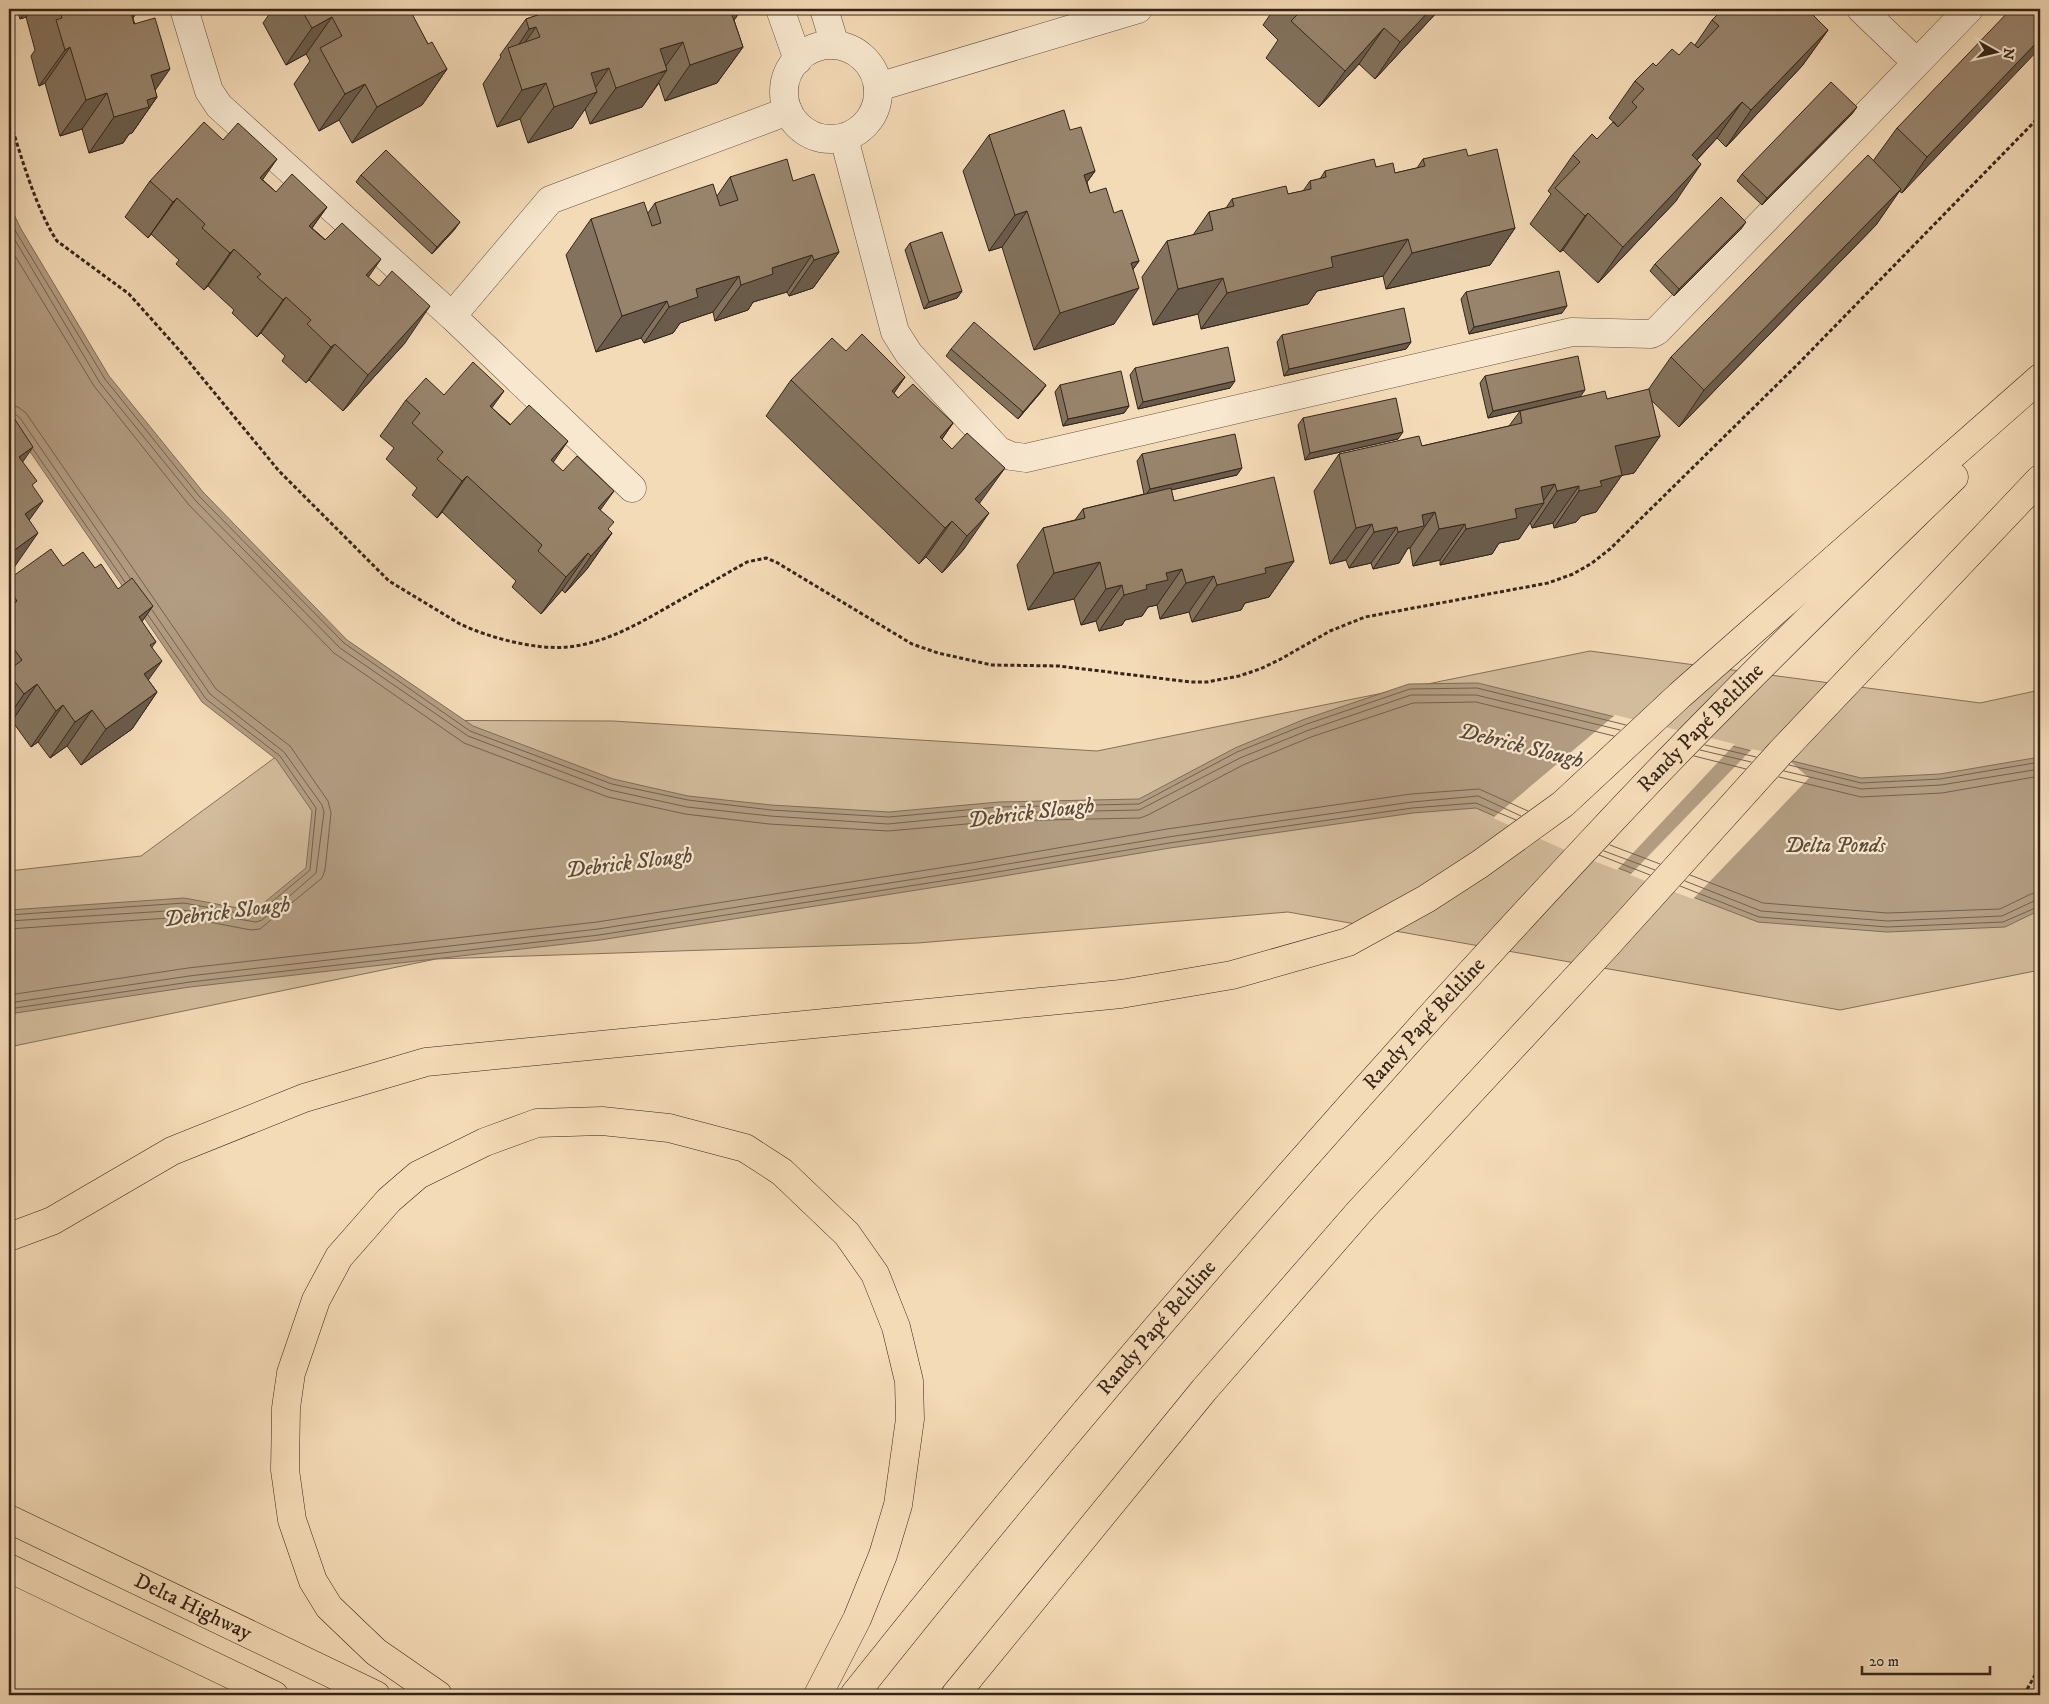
<svg xmlns="http://www.w3.org/2000/svg" width="2049" height="1704" viewBox="0 0 2049 1704" font-family="'IM FELL DW Pica',serif">
  <style>
    .green { fill: #d3bc9c; stroke: #84705b }
    .water { fill: #b39d82; stroke: #806d58 }
    .pier { fill: #f4dbb7 }
    .lines { fill: none; stroke-linecap: round; stroke-linejoin: round }
    .shore { stroke: #74614e; stroke-width: 1 }
    .minor-casing { stroke: #645241; stroke-width: 29 }
    .highway-casing { stroke: #34251a; stroke-width: 29 }
    .path { stroke: #34251a; stroke-width: 3; stroke-dasharray: 4 2.5; stroke-linecap: butt }
    .minor { stroke: #f8e8d0; stroke-width: 28 }
    .highway { stroke: #f4dbb7; stroke-width: 28 }
    .wall { fill: #83725d; stroke: #34251a }
    .shaded-wall { fill: #6a5c4c; stroke: #34251a }
    .building { fill: #98846c; stroke: #34251a }
    .labels { text-anchor: middle; dominant-baseline: central; stroke-width: 4.5; stroke-linejoin: round; paint-order: stroke }
    .street-label { font-size: 21px; fill: #34251a; stroke: #f8e8d0 }
    .park-label { font-size: 21px; font-style: italic; fill: #5c4b3a; stroke: #f8e8d0 }
    .water-label { font-size: 22px; font-style: italic; fill: #5a4939; stroke: #f8e8d0 }
  </style>
  <rect width="100%" height="100%" fill="#f4dbb7"/>
  <filter id="stains"><feTurbulence type="fractalNoise" baseFrequency=".004" numOctaves="4"/><feColorMatrix values="0 0 0 0 .2 0 0 0 0 .09 0 0 0 0 .02 0 0 0 .5 -.17"/></filter>
  <radialGradient id="worn" r=".72"><stop offset=".6" stop-color="#630" stop-opacity="0"/><stop offset="1" stop-color="#630" stop-opacity=".3"/></radialGradient>
  <polygon class="green" points="1590,651 1980,703 2040,690 2040,970 1840,1010 1288,912 918,943 436,959 9,1047 9,871 141,856 326,720 613,721 1097,751"/>
  <polygon class="water" points="9,204 21,229 109,376 203,492 347,640 473,726 613,779 688,796 771,805 889,812 999,802 1139,799 1235,748 1305,719 1409,684 1478,683 1861,778 1940,774 2040,757 2040,910 2005,927 1887,932 1758,922 1566,848 1476,808 1413,813 1170,848 974,881 600,940 190,987 9,1014 9,910 184,898 254,911 306,868 312,811 276,759 202,702 9,421"/>
  <g class="pier">
    <polygon points="1615,715 1735,744 1617,870 1565,850 1493,818"/>
    <polygon points="1752,749 1784,756 1809,778 1693,899 1630,875"/>
  </g>
  <g class="lines">
    <g class="shore">
      <polyline points="9,215 16,232 105,379 199,496 344,643 470,731 612,784 688,800 771,810 889,817 999,807 1139,804 1237,752 1307,724 1410,689 1477,688 1626,725"/>
      <polyline points="9,230 100,383 195,500 340,648 468,736 610,790 687,807 770,816 888,824 999,813 1139,810 1240,758 1309,730 1411,695 1476,695 1620,730"/>
      <polyline points="9,246 94,386 189,505 334,653 464,743 608,797 685,814 769,824 888,831 1000,821 1140,818 1148,815 1243,765 1311,737 1413,703 1476,702 1614,736"/>
      <polyline points="9,405 18,407 26,413 216,689 290,746 328,801 331,813 325,870 322,878 260,929 251,930 183,917 9,929"/>
      <polyline points="9,413 15,414 20,418 130,578"/>
      <polyline points="33,449 125,582"/>
      <polyline points="1705,745 1756,757"/>
      <polyline points="1700,750 1751,762"/>
      <polyline points="1694,756 1746,769"/>
      <polyline points="1789,765 1861,783 1940,779 2040,762"/>
      <polyline points="1784,771 1861,789 1941,785 2040,769"/>
      <polyline points="1779,777 1861,797 1942,793 2040,776"/>
      <polyline points="1610,845 1660,864"/>
      <polyline points="1604,851 1655,870"/>
      <polyline points="1599,855 1650,875"/>
      <polyline points="1690,875 1763,903 1887,913 2000,909 2031,894 2040,892"/>
      <polyline points="1685,881 1761,911 1887,921 2002,916 2034,901 2040,900"/>
      <polyline points="1680,886 1759,917 1887,927 2003,922 2040,906"/>
      <polyline points="9,915 184,903 255,916 310,870 316,808 280,756 206,699 148,615"/>
      <polyline points="9,921 183,910 256,922 262,920 316,873 324,812 322,805 284,752 210,694 152,610"/>
      <polyline points="9,995 188,968 597,922 971,863 1167,829 1411,794 1479,789 1528,811"/>
      <polyline points="9,1003 189,976 598,929 972,870 1168,837 1412,802 1478,796 1521,816"/>
      <polyline points="9,1009 190,982 599,935 973,876 1169,843 1412,808 1476,803 1516,820"/>
    </g>
    <defs>
      <g id="minor">
        <polyline points="184,9 209,91 219,106 452,316 632,488"/>
        <polyline points="780,9 798,60"/>
        <polyline points="824,9 835,45"/>
        <polyline points="1861,9 1916,62"/>
        <circle cx="831" cy="92" r="47"/>
        <polyline points="878,87 1138,9"/>
        <polyline points="844,138 895,332 909,354 999,451 1011,456 1026,458 1572,332 1651,334 1657,331 1969,9"/>
        <polyline points="452,316 550,200 788,111"/>
      </g>
      <g id="highway">
        <polyline points="9,1237 52,1221 172,1151 304,1098 426,1062 1121,994 1232,975 1348,942 1426,899 1480,864 1563,804 1680,695 2040,378"/>
        <path id="s1" d="M 9,1519 L 376,1695"/>
        <polyline points="9,1568 274,1695"/>
        <polyline points="438,1695 376,1652 329,1607 313,1581 292,1520 285,1470 286,1408 291,1373 316,1300 339,1257 389,1200 418,1175 485,1142 537,1123 602,1121 669,1128 745,1148 782,1172 847,1234 875,1274 896,1327 909,1381 910,1419 898,1505 883,1555 857,1619 818,1695"/>
        <path id="s2" d="M 854,1695 C 1042,1458 1239,1228 1442,1004 C 1533,905 1624,805 1719,709 C 1796,630 1875,554 1954,477"/>
        <polyline points="955,1695 1204,1390 1360,1211 1607,945 1780,753 2040,479"/>
      </g>
    </defs>
    <use href="#minor" class="minor-casing"/>
    <use href="#highway" class="highway-casing"/>
    <g class="path">
      <path d="M 9,118 C 21,156 36,209 57,241 L 129,294 L 180,351 L 279,471 L 389,581 L 460,624 C 490,638 535,650 568,647 C 606,643 640,623 673,604 C 698,590 722,576 747,562 L 766,558 L 776,562 L 912,644 L 938,653 L 992,665 L 1059,666 L 1191,682 L 1207,682 L 1239,676 L 1260,669 L 1279,660 L 1330,631 L 1365,617 L 1548,583 L 1573,574 L 1592,563 L 1610,549 L 1798,364 L 2040,116"/>
      <polyline points="2024,1695 2040,1666"/>
    </g>
    <use href="#minor" class="minor"/>
    <use href="#highway" class="highway"/>
  </g>
  <g class="wall">
    <polygon points="17,9 139,9 133,18 157,97 132,133 129,134 123,143 89,153 82,129 60,136 45,83 39,86 31,56 35,50 26,17 20,19"/>
    <polygon points="273,9 413,9 410,12 428,44 447,69 422,105 352,143 339,120 319,131 294,84 310,61 306,54 286,65 263,23"/>
    <polygon points="555,9 742,9 734,20 743,47 717,83 665,101 659,83 642,107 590,124 585,109 572,128 528,143 520,119 497,127 483,84 501,57 500,55 526,19"/>
    <polygon points="1274,9 1440,9 1375,79 1359,64 1319,107 1266,58 1278,40 1263,25"/>
    <polygon points="2040,9 1902,193 1899,191 1876,225 1679,427 1651,400 1660,436 1634,473 1622,475 1596,512 1581,516 1576,522 1554,528 1553,523 1532,528 1530,522 1519,539 1499,543 1492,554 1440,565 1440,560 1413,566 1410,548 1408,548 1399,563 1373,569 1371,563 1349,568 1346,560 1330,564 1314,491 1339,454 1422,446 1509,426 1520,411 1541,406 1488,418 1480,383 1485,376 1580,397 1607,399 1648,390 1671,357 1873,161 1897,128"/>
    <polygon points="1730,10 1828,30 1802,66 1726,147 1717,138 1697,160 1676,201 1598,283 1563,250 1560,252 1530,224 1551,194 1548,191 1573,155 1597,139 1616,125 1616,124 1609,118 1635,81 1656,66 1679,55 1695,45 1712,20"/>
    <polygon points="1852,114 1762,205 1737,181 1742,174"/>
    <polygon points="1070,130 1095,171 1087,182 1090,193 1114,213 1139,261 1133,269 1114,324 1034,350 1002,247 989,251 963,171 989,135"/>
    <polygon points="1468,156 1515,228 1490,265 1386,289 1383,276 1317,291 1308,304 1201,329 1198,314 1153,325 1142,277 1167,241 1193,235 1209,212 1226,208 1232,199 1288,194 1303,191 1310,181 1320,179 1325,171 1376,167 1395,173 1417,168 1423,159"/>
    <polygon points="361,175 455,229 432,254 356,182"/>
    <polygon points="730,177 793,181 839,252 813,288 789,296 787,292 753,302 748,310 715,321 713,312 680,323 673,333 644,343 641,338 596,352 566,255 591,219 648,213 655,203 717,196"/>
    <polygon points="263,180 276,192 327,207 312,228 368,277 405,343 343,411 309,380 306,383 282,361 285,356 261,333 257,337 232,313 234,310 208,286 204,290 176,264 179,260 151,234 148,238 125,217 150,181"/>
    <polygon points="1741,229 1674,296 1650,271 1655,264"/>
    <polygon points="910,243 962,291 957,298 924,309 905,250"/>
    <polygon points="1466,292 1562,313 1469,334 1461,299"/>
    <polygon points="1282,335 1411,342 1406,349 1284,376 1277,342"/>
    <polygon points="951,349 1046,385 1041,392 1018,419 946,356"/>
    <polygon points="846,351 905,377 894,393 898,398 953,423 942,439 980,504 964,549 942,573 926,557 919,564 766,416 791,380"/>
    <polygon points="1135,368 1230,388 1138,409 1130,375"/>
    <polygon points="1060,385 1129,406 1124,413 1063,426 1055,392"/>
    <polygon points="444,395 492,408 553,462 600,510 608,530 612,533 587,569 565,593 562,590 541,614 512,587 516,581 442,512 437,518 412,495 417,488 386,459 394,448 380,436 406,400"/>
    <polygon points="1303,418 1398,439 1305,460 1298,425"/>
    <polygon points="1142,454 1237,475 1171,490 1174,501 1294,561 1269,597 1245,603 1241,610 1192,622 1189,612 1160,619 1157,605 1148,607 1142,616 1125,620 1122,625 1099,631 1096,621 1081,625 1074,599 1028,610 1017,565 1043,528 1075,520 1083,509 1144,494 1137,461"/>
    <polygon points="63,566 95,568 142,622 156,642 152,647 148,680 157,692 132,729 81,765 67,746 50,758 38,742 31,747 12,721 9,723 9,579"/>
  </g>
  <g class="shaded-wall">
    <polygon points="27,9 32,9 26,17 20,19"/>
    <polygon points="125,9 139,9 121,35"/>
    <polygon points="727,9 742,9 722,37"/>
    <polygon points="1431,9 1440,9 1375,79 1400,42"/>
    <polygon points="332,17 306,54 286,65 312,28"/>
    <polygon points="536,27 512,61 511,56 529,29"/>
    <polygon points="1384,28 1359,64 1319,107 1345,71"/>
    <polygon points="1828,30 1802,66 1726,147 1751,110"/>
    <polygon points="2040,39 2040,48 1902,193 1927,157"/>
    <polygon points="683,42 661,73 667,70 642,107 590,124 616,88 660,49"/>
    <polygon points="70,47 45,83 39,86 65,50"/>
    <polygon points="743,47 717,83 665,101 690,65"/>
    <polygon points="609,68 591,94 597,92 572,128 528,143 554,107 591,73"/>
    <polygon points="170,69 149,99 157,97 132,133 129,134 123,143 89,153 114,117 151,75"/>
    <polygon points="447,69 422,105 352,143 377,107"/>
    <polygon points="546,83 520,119 497,127 522,90"/>
    <polygon points="365,84 339,120 319,131 345,94"/>
    <polygon points="107,93 82,129 60,136 86,100"/>
    <polygon points="1742,102 1717,138 1667,191 1692,155"/>
    <polygon points="1857,107 1852,114 1762,205 1767,198"/>
    <polygon points="277,159 252,195 260,178"/>
    <polygon points="1701,164 1676,201 1598,283 1623,247"/>
    <polygon points="1095,171 1069,207 1084,175"/>
    <polygon points="1901,189 1876,225 1679,427 1704,390"/>
    <polygon points="177,198 151,234 148,238 173,202"/>
    <polygon points="327,207 301,243 309,226"/>
    <polygon points="1027,211 1002,247 989,251 1015,215"/>
    <polygon points="1588,213 1563,250 1560,252 1585,216"/>
    <polygon points="460,222 455,229 432,254 437,247"/>
    <polygon points="1746,222 1741,229 1674,296 1679,289"/>
    <polygon points="1515,228 1490,265 1386,289 1412,253"/>
    <polygon points="1408,239 1383,276 1317,291 1308,304 1201,329 1227,293 1331,257"/>
    <polygon points="234,249 208,286 204,290 230,253"/>
    <polygon points="839,252 813,288 789,296 814,260"/>
    <polygon points="812,255 787,292 753,302 748,310 715,321 741,285 772,268"/>
    <polygon points="381,259 356,295 366,275"/>
    <polygon points="1139,261 1114,296 1139,288 1114,324 1034,350 1060,313 1131,263"/>
    <polygon points="739,276 713,312 680,323 673,333 644,343 669,307 696,289"/>
    <polygon points="1223,278 1198,314 1153,325 1178,289"/>
    <polygon points="962,291 957,298 924,309 929,302"/>
    <polygon points="286,297 261,333 257,337 283,300"/>
    <polygon points="667,301 641,338 596,352 622,316"/>
    <polygon points="430,306 405,343 343,411 368,375"/>
    <polygon points="1567,306 1562,313 1469,334 1474,327"/>
    <polygon points="1411,342 1406,349 1284,376 1289,369"/>
    <polygon points="335,344 309,380 306,383 331,347"/>
    <polygon points="905,377 880,413 892,391"/>
    <polygon points="1235,381 1230,388 1138,409 1143,402"/>
    <polygon points="1046,385 1041,392 1018,419 1023,412"/>
    <polygon points="1585,390 1580,397 1488,418 1493,411"/>
    <polygon points="504,391 478,427 490,406"/>
    <polygon points="1129,406 1124,413 1063,426 1068,419"/>
    <polygon points="953,423 928,459 940,437"/>
    <polygon points="1403,432 1398,439 1305,460 1310,453"/>
    <polygon points="1660,436 1634,473 1590,482 1615,446"/>
    <polygon points="568,441 543,477 551,460"/>
    <polygon points="33,447 9,482 19,457"/>
    <polygon points="1005,468 979,504 975,499"/>
    <polygon points="1242,468 1237,475 1145,496 1150,489"/>
    <polygon points="1622,475 1596,512 1581,516 1576,522 1554,528 1579,491 1600,481"/>
    <polygon points="467,476 442,512 437,518 462,481"/>
    <polygon points="1555,484 1542,503 1544,503 1519,539 1499,543 1492,554 1440,565 1466,529 1515,509 1541,487"/>
    <polygon points="1579,486 1553,523 1532,528 1557,491"/>
    <polygon points="614,491 588,527 598,508"/>
    <polygon points="43,501 17,537 25,514"/>
    <polygon points="1435,512 1410,548 1408,548 1399,563 1373,569 1398,532 1422,515"/>
    <polygon points="989,513 964,549 942,573 967,536"/>
    <polygon points="952,521 926,557 919,564 945,528"/>
    <polygon points="1372,524 1346,560 1330,564 1356,528"/>
    <polygon points="1465,524 1440,560 1413,566 1439,529"/>
    <polygon points="1397,527 1371,563 1349,568 1374,532"/>
    <polygon points="38,533 13,569 9,572 9,554"/>
    <polygon points="612,533 587,569 565,593 591,556"/>
    <polygon points="588,553 562,590 541,614 566,577"/>
    <polygon points="1294,561 1269,597 1245,603 1241,610 1192,622 1217,585 1265,568"/>
    <polygon points="1100,562 1074,599 1028,610 1054,573"/>
    <polygon points="1182,569 1157,605 1148,607 1142,616 1125,620 1122,625 1099,631 1124,595 1146,585 1166,573"/>
    <polygon points="1214,576 1189,612 1160,619 1186,583"/>
    <polygon points="1122,585 1096,621 1081,625 1106,589"/>
    <polygon points="153,606 127,643 139,617"/>
    <polygon points="162,661 136,697 144,674"/>
    <polygon points="37,684 12,721 9,723 9,716 24,694"/>
    <polygon points="157,692 132,729 81,765 106,729"/>
    <polygon points="63,705 38,742 31,747 56,711"/>
    <polygon points="92,710 67,746 50,758 75,722"/>
  </g>
  <g class="building">
    <polygon points="59,9 130,9 134,24 155,18 170,69 151,75 157,97 147,100 149,107 114,117 107,93 86,100 70,47 65,50 56,20 62,18"/>
    <polygon points="301,9 411,9 410,10 428,44 432,42 447,69 377,107 365,84 345,94 320,48 342,36 332,17 312,28"/>
    <polygon points="555,9 730,9 743,47 690,65 683,42 660,49 667,70 616,88 609,68 591,73 597,92 554,107 546,83 522,90 508,48 540,37 536,27 529,29 526,19"/>
    <polygon points="1303,9 1431,9 1400,42 1384,28 1345,71 1291,21"/>
    <polygon points="1723,9 1728,9 1730,10 1731,9 1807,9 1828,30 1751,110 1742,102 1692,155 1701,164 1623,247 1588,213 1585,216 1555,188 1580,162 1573,155 1592,134 1597,139 1613,122 1618,127 1637,107 1632,102 1644,89 1635,81 1653,63 1656,66 1672,49 1679,55 1691,42 1698,48 1719,26 1712,20"/>
    <polygon points="2011,9 2040,9 2040,39 1927,157 1897,128"/>
    <polygon points="1831,82 1857,107 1767,198 1742,174"/>
    <polygon points="1064,110 1070,130 1081,127 1095,171 1084,175 1090,193 1106,188 1114,213 1122,210 1139,261 1131,263 1139,288 1060,313 1027,211 1015,215 989,135"/>
    <polygon points="204,122 223,140 238,123 277,159 260,178 276,192 292,174 327,207 309,226 325,240 342,223 381,259 366,275 379,286 392,271 430,306 368,375 335,344 331,347 307,324 311,320 286,297 283,300 257,277 261,274 234,249 230,253 202,228 205,224 177,198 173,202 150,181"/>
    <polygon points="1466,149 1468,156 1497,149 1515,228 1412,253 1408,239 1331,257 1333,267 1227,293 1223,278 1178,289 1167,241 1213,230 1209,212 1234,206 1232,199 1286,186 1288,194 1311,189 1310,181 1326,177 1325,171 1374,159 1376,167 1393,163 1395,173 1425,166 1423,159"/>
    <polygon points="386,150 460,222 437,247 361,175"/>
    <polygon points="1868,155 1901,189 1704,390 1671,357"/>
    <polygon points="787,159 793,181 814,174 839,252 814,260 812,255 772,268 773,274 741,285 739,276 696,289 698,297 669,307 667,301 622,316 591,219 644,202 652,226 661,223 655,203 713,184 720,206 738,200 730,177"/>
    <polygon points="1721,197 1746,222 1679,289 1655,264"/>
    <polygon points="942,232 962,291 929,302 910,243"/>
    <polygon points="1559,271 1567,306 1474,327 1466,292"/>
    <polygon points="1404,308 1411,342 1289,369 1282,335"/>
    <polygon points="974,322 1046,385 1023,412 951,349"/>
    <polygon points="862,334 905,377 892,391 898,398 913,384 953,423 940,437 952,449 967,433 1005,468 975,499 989,513 967,536 952,521 945,528 791,380 832,338 846,351"/>
    <polygon points="1228,347 1235,381 1143,402 1135,368"/>
    <polygon points="1578,356 1585,390 1493,411 1485,376"/>
    <polygon points="473,362 504,391 490,406 510,425 529,405 568,441 551,460 563,471 577,456 614,491 598,508 614,522 608,529 612,533 591,556 588,553 566,577 538,551 542,545 467,476 462,481 437,459 443,452 412,423 420,413 406,400 426,378 444,395"/>
    <polygon points="1121,371 1129,406 1068,419 1060,385"/>
    <polygon points="1649,389 1660,436 1615,446 1622,475 1600,481 1602,486 1579,491 1579,486 1557,491 1555,484 1541,487 1544,503 1515,509 1517,518 1466,529 1465,524 1439,529 1435,512 1422,515 1424,526 1398,532 1397,527 1374,532 1372,524 1356,528 1339,454 1419,436 1422,446 1522,423 1520,411 1605,391 1607,399"/>
    <polygon points="1396,398 1403,432 1310,453 1303,418"/>
    <polygon points="14,418 33,447 19,457 37,481 32,485 43,501 25,514 38,533 9,554 9,422"/>
    <polygon points="1235,434 1242,468 1150,489 1142,454"/>
    <polygon points="1274,477 1294,561 1265,568 1266,573 1217,585 1214,576 1186,583 1182,569 1166,573 1168,580 1146,585 1147,589 1124,595 1122,585 1106,589 1100,562 1054,573 1043,528 1085,518 1083,509 1171,488 1174,501"/>
    <polygon points="51,549 63,566 83,552 95,568 101,564 118,589 132,578 153,606 139,617 156,642 150,645 162,661 144,674 157,692 106,729 92,710 75,722 63,705 56,711 37,684 24,694 9,674 9,670 22,660 9,642 9,631 10,630 9,628 9,607 17,601 9,589 9,579"/>
  </g>
  <g class="labels">
    <g class="street-label">
      <text stroke="none"><textPath href="#s2" startOffset="1286">Randy Papé Beltline</textPath></text>
      <text stroke="none"><textPath href="#s2" startOffset="881">Randy Papé Beltline</textPath></text>
      <text stroke="none"><textPath href="#s2" startOffset="476">Randy Papé Beltline</textPath></text>
      <text stroke="none"><textPath href="#s1" startOffset="204">Delta Highway</textPath></text>
    </g>
    <g class="park-label">
      <text x="1835" y="846">Delta Ponds</text>
    </g>
    <g class="water-label">
      <text transform="translate(1521 746) rotate(14)">Debrick Slough</text>
      <text transform="translate(1031 813) rotate(-7)">Debrick Slough</text>
      <text transform="translate(629 863) rotate(-7)">Debrick Slough</text>
      <text transform="translate(227 912) rotate(-7)">Debrick Slough</text>
    </g>
  </g>
  <rect width="2049" height="1704" fill="none" stroke="#f4dbb7" stroke-width="30"/>
  <rect x="10" y="10" width="2029" height="1684" fill="none" stroke="#34251a" stroke-width="2.5"/>
  <rect x="15" y="15" width="2019" height="1674" fill="none" stroke="#34251a"/>
  <g transform="translate(1996 52) rotate(98)" stroke="#f8e8d0" stroke-width="4" paint-order="stroke">
  <path d="M0-4L9 19L0 12L-9 19Z" fill="#34251a"/>
  <text y="-8" font-size="14" font-weight="bold" text-anchor="middle" fill="#34251a">N</text>
  </g>
  <path d="M1862 1666v8h128v-8" fill="none" stroke="#34251a" stroke-width="2.5"/>
  <text x="1869" y="1666" font-size="15" fill="#34251a" stroke="#f8e8d0" stroke-width="4" paint-order="stroke">20 m</text>
  <rect width="100%" height="100%" filter="url(#stains)"/>
  <rect width="100%" height="100%" fill="url(#worn)"/>
</svg>
